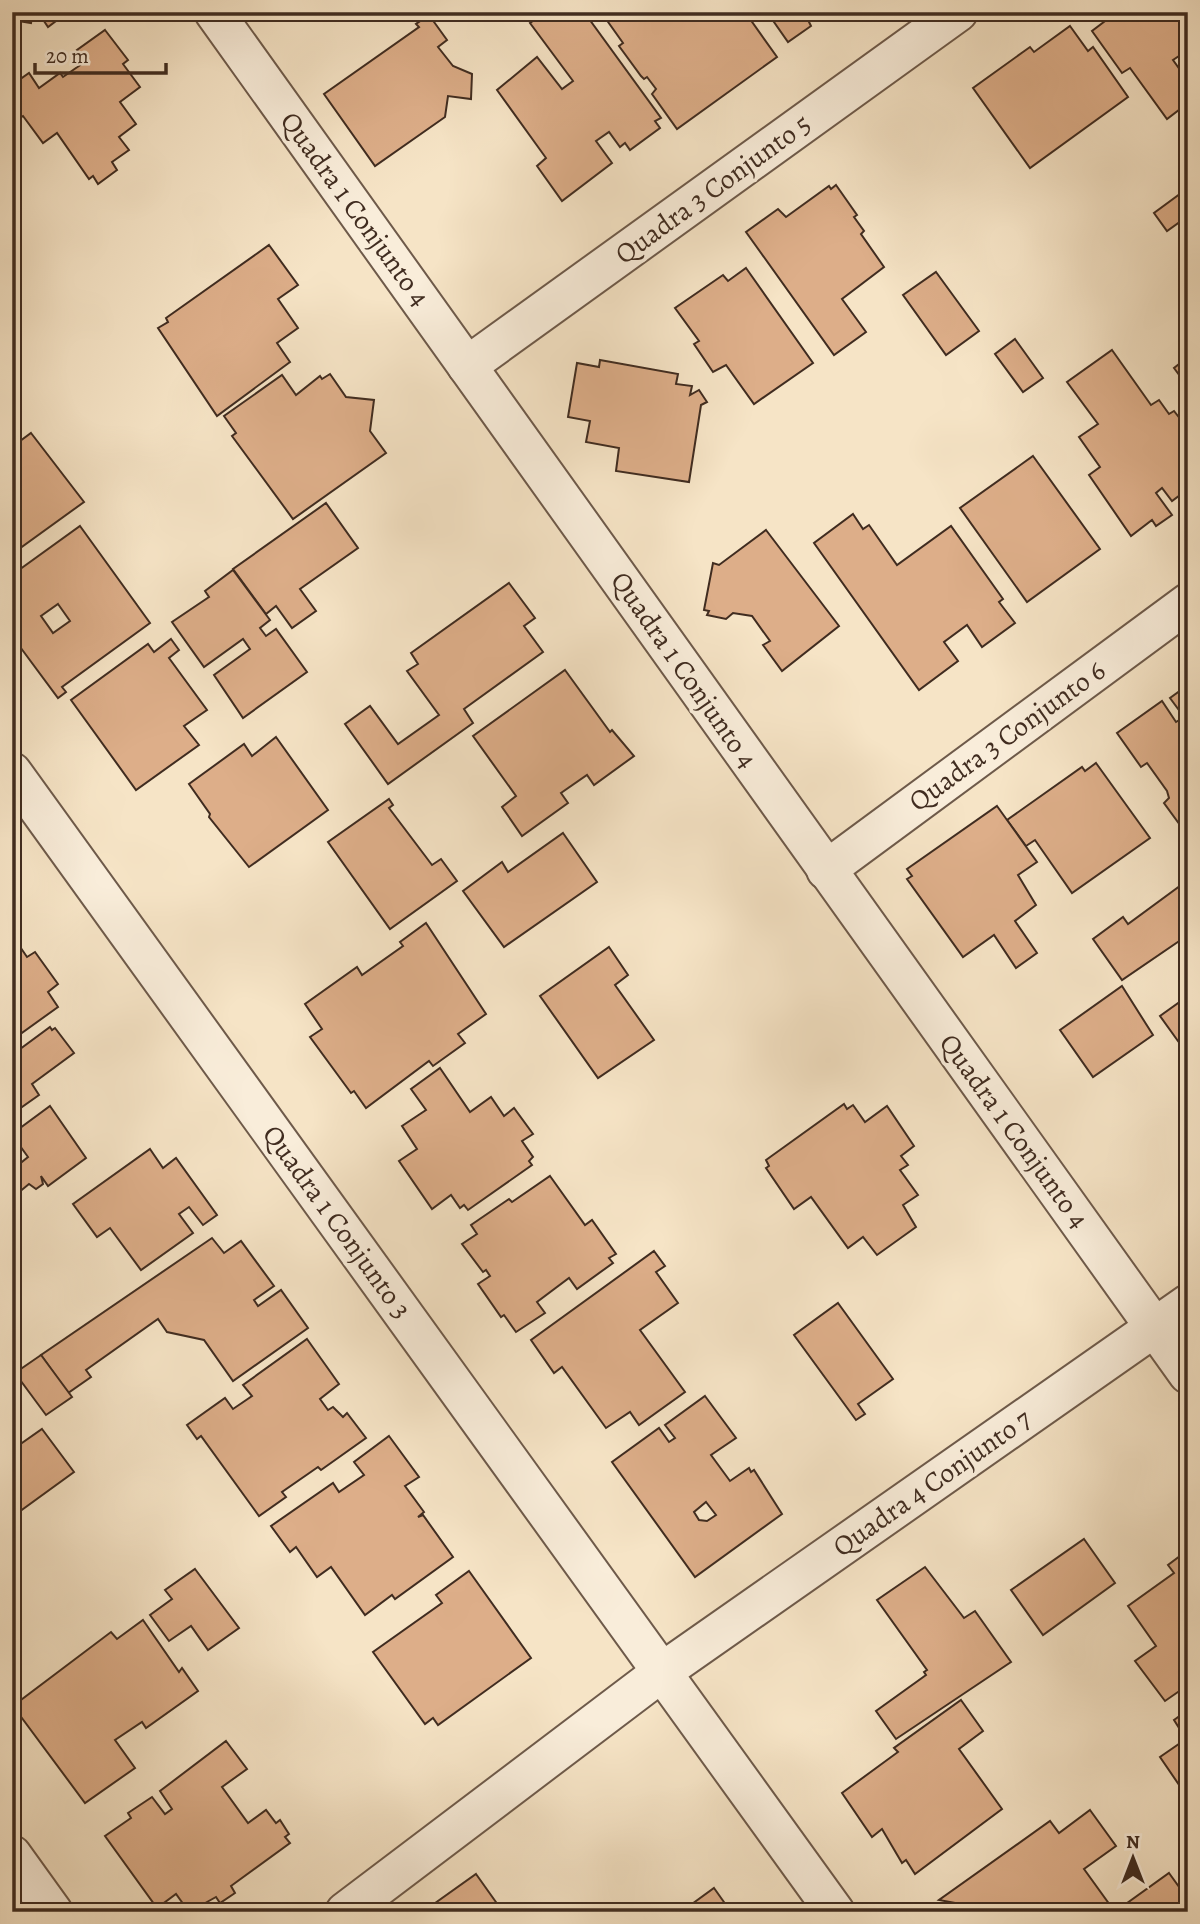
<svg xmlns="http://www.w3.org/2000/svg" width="1200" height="1924" viewBox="0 0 1200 1924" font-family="Alegreya,serif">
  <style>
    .building { fill: #ddae89; stroke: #402c20; stroke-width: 2; fill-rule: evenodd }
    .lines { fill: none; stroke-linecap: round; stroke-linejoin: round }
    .minor-casing { stroke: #6e5a4a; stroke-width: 42 }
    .minor { stroke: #f9edda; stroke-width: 38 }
    .labels { text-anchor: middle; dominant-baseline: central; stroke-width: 7; stroke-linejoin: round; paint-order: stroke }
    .street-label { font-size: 28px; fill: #402c20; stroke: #f9edda }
  </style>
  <rect width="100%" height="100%" fill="#f6e4c6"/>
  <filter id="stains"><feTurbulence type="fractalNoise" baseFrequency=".00286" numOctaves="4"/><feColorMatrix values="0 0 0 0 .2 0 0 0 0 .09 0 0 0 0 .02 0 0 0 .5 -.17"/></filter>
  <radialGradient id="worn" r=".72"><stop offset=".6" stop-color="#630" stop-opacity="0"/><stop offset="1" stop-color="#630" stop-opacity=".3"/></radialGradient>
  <g class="building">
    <polygon points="12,12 33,12 31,23 12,20"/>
    <polygon points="38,12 68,12 48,27"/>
    <polygon points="546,12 584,12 661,118 655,121 660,128 630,150 625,143 620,147 609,132 596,141 612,163 562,201 537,166 546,158 497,90 537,57 562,89 573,81 530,23"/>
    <polygon points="601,12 745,12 777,57 677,129 652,94 656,89 647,77 644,79 641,76 619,46 623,43"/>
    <polygon points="767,12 822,12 808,20 811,26 788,42"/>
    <polygon points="1117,12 1188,12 1188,50 1173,60 1188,81 1188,103 1167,119 1130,68 1122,73 1092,31"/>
    <polygon points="429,15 447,40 438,47 453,66 472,74 471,99 448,96 445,117 375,166 324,94 419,27 416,24"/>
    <polygon points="1070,26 1088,51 1093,47 1128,97 1030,168 973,88 1030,47 1034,52"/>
    <polygon points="105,30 128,60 123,64 140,87 120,102 136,124 119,137 129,150 112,162 117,170 98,184 93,176 89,179 57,133 43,143 23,116 12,123 12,85 29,73 39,88 60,73 63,77 86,61 77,50"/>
    <polygon points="836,185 857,215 854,217 864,231 861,234 884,267 842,299 866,332 834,355 746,232 778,209 786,217 829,186 831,189"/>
    <polygon points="1188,188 1188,216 1167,231 1154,213"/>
    <polygon points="269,245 298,285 278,299 298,328 277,343 290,362 217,416 158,328 168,322 166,318"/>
    <polygon points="746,268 813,363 754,404 726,365 713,372 694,344 699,341 675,308 723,275 728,281"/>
    <polygon points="936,272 979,331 946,355 903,295"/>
    <polygon points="1015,339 1043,378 1023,392 995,354"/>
    <polygon points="1112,350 1151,405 1159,400 1169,414 1174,411 1188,429 1188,489 1172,501 1162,488 1156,493 1172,515 1156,526 1152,520 1131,536 1089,475 1100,467 1079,437 1098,424 1067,382"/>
    <polygon points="1188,357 1188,387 1174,368"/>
    <polygon points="600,360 678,374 676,384 692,386 690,395 699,390 707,402 701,405 689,482 616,471 619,448 586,442 590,421 568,417 577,363 599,367"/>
    <polygon points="330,374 346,397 374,400 370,431 386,453 293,519 232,436 236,433 224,416 282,375 296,395 320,376 322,379"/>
    <polygon points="31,433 84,502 12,554 12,447"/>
    <polygon points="1033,456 1100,549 1027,602 960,508"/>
    <polygon points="326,503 358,548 300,589 316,611 292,628 276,606 266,614 233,569"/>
    <polygon points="853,514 863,529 869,525 897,565 951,526 1003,599 999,602 1015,623 982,647 967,625 944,642 958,661 919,690 814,543"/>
    <path d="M 80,526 L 150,623 L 62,687 L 66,692 L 58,698 L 12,636 L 12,575 ZM 58,604 L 70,621 L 53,633 L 41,616 Z"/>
    <polygon points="766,530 839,626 782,671 763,645 770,641 752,616 733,613 726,619 707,615 709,611 704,610 713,563 719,565"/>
    <polygon points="233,570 270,620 260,628 266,636 276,629 307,672 243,718 214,675 250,649 243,639 204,667 172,622 209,597 205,591"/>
    <polygon points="509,583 535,618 524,626 543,652 464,709 473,723 388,784 345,724 370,706 398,744 439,715 407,671 418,664 411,653"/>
    <polygon points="171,639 179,650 169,658 207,710 184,726 199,745 136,790 71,700 148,644 154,652"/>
    <polygon points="565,670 610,732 612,730 634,756 594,785 587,775 561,793 568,803 522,836 502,807 516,796 473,736"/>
    <polygon points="1188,685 1188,836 1164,803 1169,798 1167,791 1147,763 1141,767 1117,733 1162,701 1176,722 1184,717 1170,698"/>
    <polygon points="276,737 328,810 249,867 209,817 210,814 189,784 244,744 252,756"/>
    <polygon points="1096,763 1150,838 1072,893 1035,840 1026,846 1007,820 1082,767 1085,771"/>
    <polygon points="389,799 393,805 389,808 432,865 441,859 457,881 390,929 328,842"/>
    <polygon points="997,806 1037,862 1018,875 1036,905 1015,921 1037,953 1016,968 994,935 963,957 907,879 912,876 907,869"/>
    <polygon points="563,833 597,882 504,947 463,891 502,862 508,872"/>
    <polygon points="1188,880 1188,935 1122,980 1093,939 1123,917 1128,924"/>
    <polygon points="426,923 486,1014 458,1034 465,1043 433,1066 429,1061 366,1108 354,1091 351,1093 310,1037 322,1029 305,1004 357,967 362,975 403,946 400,942"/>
    <polygon points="12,935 27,957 35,952 58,984 48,992 58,1007 12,1040"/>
    <polygon points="609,947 628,975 615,985 654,1040 598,1078 540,996"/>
    <polygon points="1122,986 1153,1035 1093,1077 1060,1030"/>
    <polygon points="1188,996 1188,1055 1160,1016"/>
    <polygon points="50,1027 52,1030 55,1028 74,1053 32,1084 39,1095 12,1114 12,1055"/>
    <polygon points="440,1068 470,1112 491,1097 504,1116 514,1108 533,1134 522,1141 533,1157 529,1161 532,1165 468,1210 464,1205 460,1208 451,1195 432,1209 399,1161 417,1149 402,1126 426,1110 411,1089"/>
    <polygon points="844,1104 847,1109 853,1105 865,1122 887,1106 914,1146 901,1156 908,1165 900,1170 918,1195 903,1205 916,1227 877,1255 863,1237 848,1248 811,1197 794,1209 766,1168 769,1166 766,1160"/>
    <polygon points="50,1106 86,1158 48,1186 41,1176 43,1184 36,1189 29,1184 12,1198 12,1170 28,1157 20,1146 12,1152 12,1134"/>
    <polygon points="150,1149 163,1168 176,1158 217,1215 203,1225 189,1207 179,1214 193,1233 141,1270 110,1228 97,1237 73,1204"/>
    <polygon points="550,1176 585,1225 592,1220 616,1254 609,1258 613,1263 577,1289 569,1278 537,1302 545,1313 516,1332 504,1315 501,1317 478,1284 490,1276 486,1270 483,1272 462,1244 477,1234 471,1225 509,1199 512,1202"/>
    <polygon points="212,1238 224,1253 241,1241 274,1286 254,1300 258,1306 281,1290 308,1328 233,1381 204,1340 167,1332 158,1319 86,1370 91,1377 68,1393 41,1355"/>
    <polygon points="654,1251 665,1266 656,1272 678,1303 640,1330 685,1392 639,1425 630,1412 606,1428 562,1367 554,1373 531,1340"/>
    <polygon points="838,1303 893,1379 858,1404 865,1414 856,1420 794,1335"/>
    <polygon points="307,1339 339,1384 320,1399 328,1410 333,1407 343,1417 347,1413 366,1438 321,1470 318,1467 282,1492 286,1497 259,1516 201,1436 197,1439 187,1425 225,1398 233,1409 252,1396 243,1385"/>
    <polygon points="41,1355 72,1397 46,1415 15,1373"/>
    <path d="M 705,1396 L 736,1438 L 711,1455 L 730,1481 L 749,1468 L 751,1472 L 754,1470 L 782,1514 L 695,1577 L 612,1462 L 659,1428 L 669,1442 L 675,1438 L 665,1425 ZM 706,1502 L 716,1515 L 707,1521 L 699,1520 L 694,1512 Z"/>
    <polygon points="42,1429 74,1472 12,1517 12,1450"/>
    <polygon points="389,1436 419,1477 405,1486 424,1512 418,1517 423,1515 453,1557 395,1599 392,1595 365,1615 331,1567 317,1577 296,1547 290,1552 271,1526 333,1483 339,1492 364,1475 354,1462"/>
    <polygon points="1084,1539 1115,1583 1043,1635 1011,1590"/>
    <polygon points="1188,1550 1188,1685 1165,1701 1135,1661 1156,1646 1128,1606 1174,1573 1168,1565"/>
    <polygon points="925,1567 964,1618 975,1611 1011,1662 896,1739 876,1711 926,1675 924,1672 927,1670 877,1600"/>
    <polygon points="195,1569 239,1628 208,1650 191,1626 169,1641 150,1615 172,1599 165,1590"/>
    <polygon points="469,1571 531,1658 438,1725 433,1718 425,1724 373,1652 442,1603 436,1595"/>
    <polygon points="143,1620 179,1672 182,1668 198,1691 146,1728 142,1722 115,1740 135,1768 85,1803 13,1706 111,1632 117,1639"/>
    <polygon points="961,1700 983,1731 959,1749 1002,1809 915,1874 906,1860 902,1863 882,1829 872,1837 842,1793 898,1752 894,1748"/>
    <polygon points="1188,1710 1188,1798 1160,1757 1186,1739 1174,1720"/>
    <polygon points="226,1741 247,1769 222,1787 248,1823 266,1810 276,1823 280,1820 289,1834 285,1837 290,1843 231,1886 235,1893 220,1903 216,1897 189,1912 176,1894 157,1908 105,1836 131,1818 128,1813 152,1797 165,1814 172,1809 160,1791"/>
    <polygon points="1090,1810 1116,1846 1084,1869 1115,1912 976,1912 977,1907 939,1900 1050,1821 1059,1833"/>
    <polygon points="1169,1873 1187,1898 1167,1912 1127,1912 1123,1906"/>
    <polygon points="476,1874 503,1912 435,1912 431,1906"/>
    <polygon points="714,1888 731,1912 681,1912"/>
  </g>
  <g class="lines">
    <defs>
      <g id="minor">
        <polyline points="214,12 1188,1374"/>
        <polyline points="467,366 958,12"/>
        <polyline points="12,772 835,1912"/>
        <polyline points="826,870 1188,603"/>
        <polyline points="12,1855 53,1912"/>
        <polyline points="345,1912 662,1672 1188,1304"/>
      </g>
    </defs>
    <use href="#minor" class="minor-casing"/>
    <use href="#minor" class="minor"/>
  </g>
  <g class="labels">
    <g class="street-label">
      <text transform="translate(713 189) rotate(-36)">Quadra 3 Conjunto 5</text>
      <text transform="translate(355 209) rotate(54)">Quadra 1 Conjunto 4</text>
      <text transform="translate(684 670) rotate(55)">Quadra 1 Conjunto 4</text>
      <text transform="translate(1007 736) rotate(-36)">Quadra 3 Conjunto 6</text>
      <text transform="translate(1014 1131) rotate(54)">Quadra 1 Conjunto 4</text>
      <text transform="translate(337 1222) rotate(54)">Quadra 1 Conjunto 3</text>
      <text transform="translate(932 1483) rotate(-35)">Quadra 4 Conjunto 7</text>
    </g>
  </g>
  <rect width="1200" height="1924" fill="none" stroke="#f6e4c6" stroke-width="42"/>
  <rect x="14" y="14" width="1172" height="1896" fill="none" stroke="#402c20" stroke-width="3.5"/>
  <rect x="21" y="21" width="1158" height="1882" fill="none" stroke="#402c20" stroke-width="2"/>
  <g transform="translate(1133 1858)" stroke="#f9edda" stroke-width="5" paint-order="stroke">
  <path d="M0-5L12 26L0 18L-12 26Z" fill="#402c20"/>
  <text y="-10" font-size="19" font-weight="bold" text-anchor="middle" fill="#402c20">N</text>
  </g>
  <path d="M35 63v10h131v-10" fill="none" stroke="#402c20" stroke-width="3.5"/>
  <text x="46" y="63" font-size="21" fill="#402c20" stroke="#f9edda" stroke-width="5" paint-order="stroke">20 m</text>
  <rect width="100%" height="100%" filter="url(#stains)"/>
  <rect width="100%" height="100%" fill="url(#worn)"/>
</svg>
